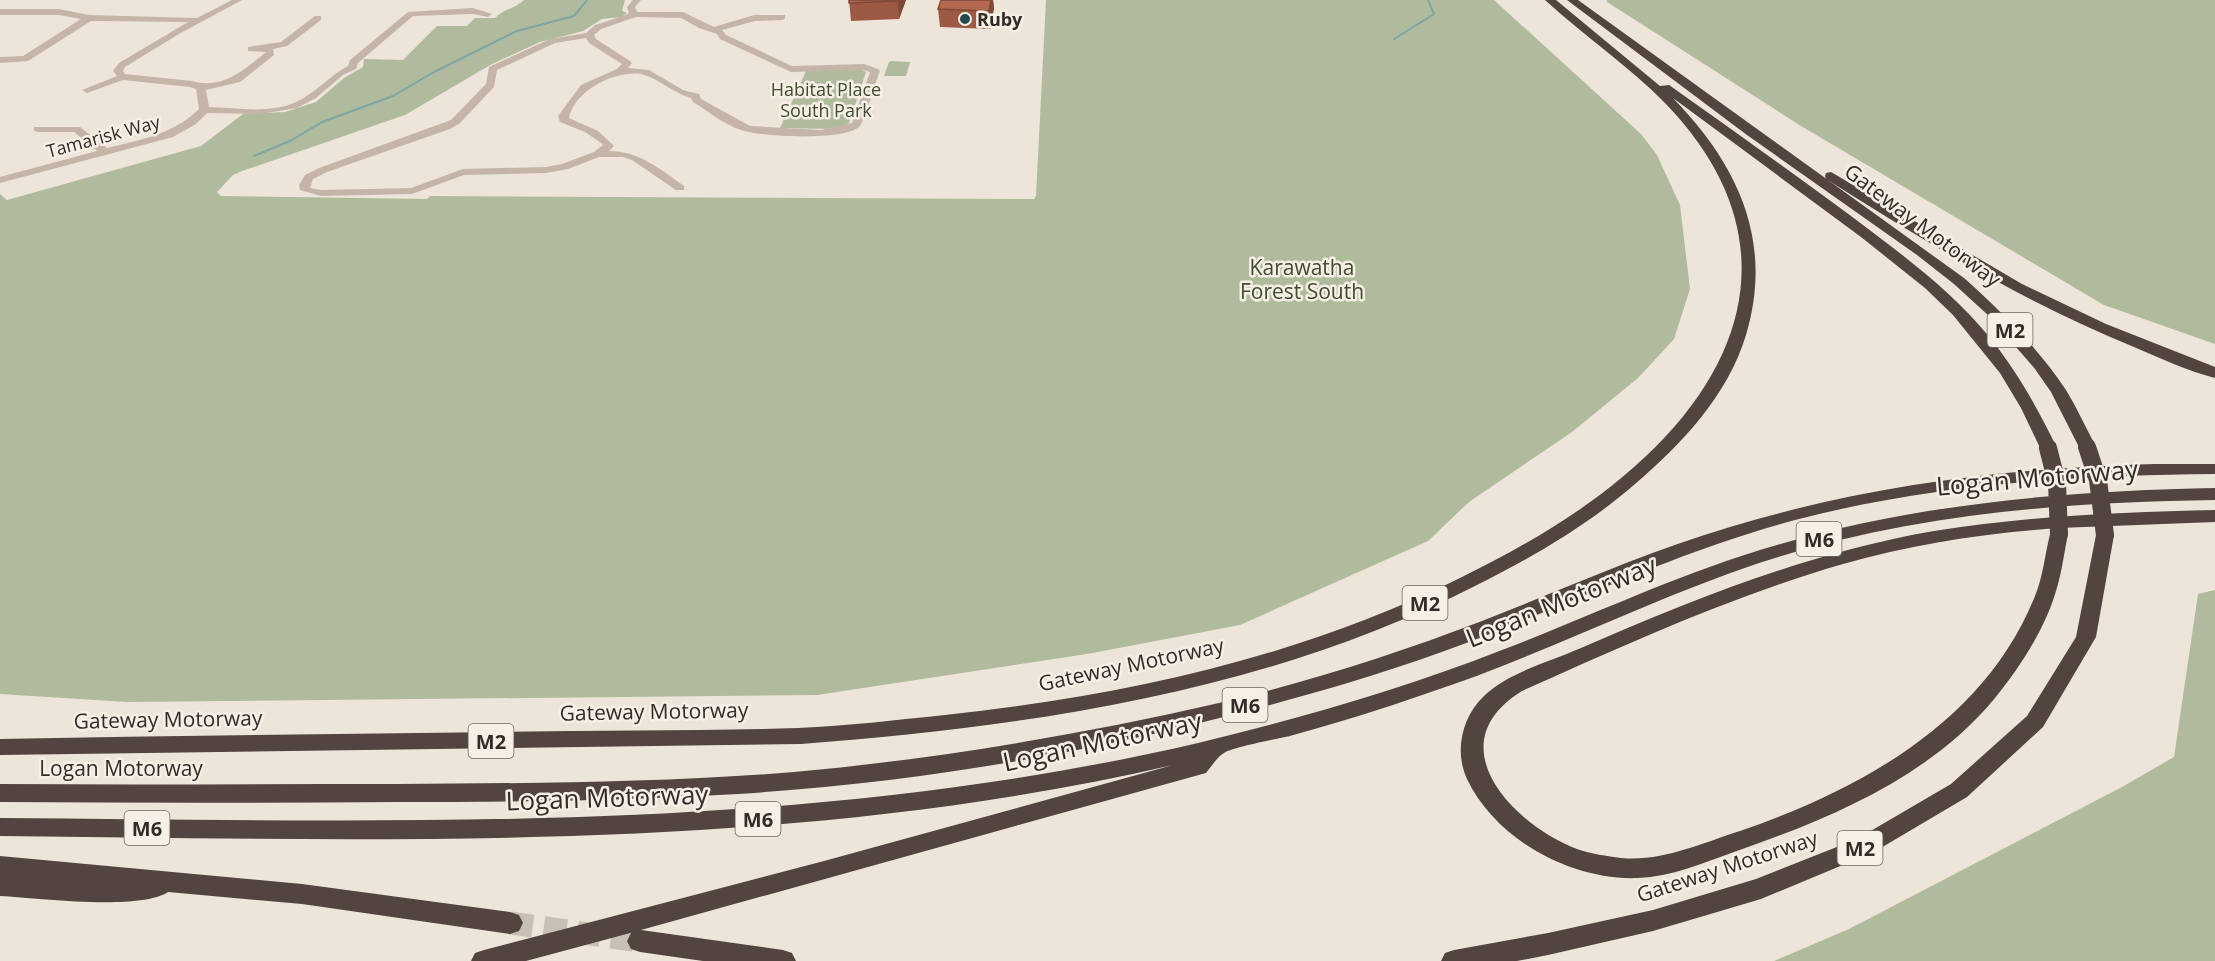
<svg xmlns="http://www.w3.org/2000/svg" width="2215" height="961" viewBox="0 0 2215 961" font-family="'Open Sans',sans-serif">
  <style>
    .green { fill: #b0ba9d }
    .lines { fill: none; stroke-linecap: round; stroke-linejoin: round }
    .stream { stroke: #7da5a7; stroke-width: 2 }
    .highway-tunnel { stroke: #c8c0b6; stroke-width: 23; stroke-dasharray: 23 11; stroke-linecap: butt }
    .street { fill: #c4b5a8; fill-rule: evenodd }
    .highway { fill: #52453f; fill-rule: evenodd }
    .highway-bridge { stroke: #52453f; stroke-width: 18 }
    .wall { fill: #9c5a45 }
    .shaded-wall { fill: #7f4a38 }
    .building { fill: #b56950; stroke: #7f4a38; stroke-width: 1.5 }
    .poi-dot { fill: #224b4e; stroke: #f6efe6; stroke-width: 2 }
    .labels { text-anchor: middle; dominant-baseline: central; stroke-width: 5; stroke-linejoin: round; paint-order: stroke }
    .far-poi-label { font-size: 18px; font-weight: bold; fill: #322b27; stroke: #f6efe6; text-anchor: start }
    .far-park-label { font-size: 18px; fill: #414d2e; stroke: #f6efe6 }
    .far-street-label { font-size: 18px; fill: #322b27; stroke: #f6efe6 }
    .shield { fill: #f6efe6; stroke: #6d6660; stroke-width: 1.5 }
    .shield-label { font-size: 20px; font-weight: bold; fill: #322b27 }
    .street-label { font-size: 21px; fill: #322b27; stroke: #f6efe6 }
    .park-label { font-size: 21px; fill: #414d2e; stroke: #f6efe6 }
    .near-street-label { font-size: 26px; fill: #322b27; stroke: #f6efe6 }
  </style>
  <rect width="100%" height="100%" fill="#eee5da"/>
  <g class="green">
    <path d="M 524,0 L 625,0 L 622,11 L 627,13 L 622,17 L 602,19 L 583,31 L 540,42 L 492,64 L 405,115 L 242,171 L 233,175 L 217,192 L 221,196 L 427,199 L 430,196 L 1034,199 L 1036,196 L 1046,0 L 1494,0 L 1641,134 L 1657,155 L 1680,205 L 1690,289 L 1674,339 L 1638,378 L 1572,432 L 1469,502 L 1428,541 L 1240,625 L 1087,654 L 817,695 L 127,702 L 0,694 L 0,194 L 7,200 L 201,146 L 243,114 L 285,112 L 316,102 L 344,78 L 363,67 L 364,59 L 403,60 L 437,26 L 467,26 L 475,18 L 495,18 C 504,9 514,9 524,0 Z"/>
    <polygon points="1607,0 2215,0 2215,344 2104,305 1801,126 1607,2"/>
    <polygon points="892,61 910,62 906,76 884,76 889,62"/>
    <polygon points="807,69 862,70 866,72 849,123 837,129 780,128"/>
    <polygon points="2215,590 2215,961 1774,961 1849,929 2122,787 2174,757 2198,594"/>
  </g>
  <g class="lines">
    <g class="stream">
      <polyline points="1394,39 1434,14 1428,0"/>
      <polyline points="254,156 292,140 322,122 393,96 434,72 517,31 574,16 587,0"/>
    </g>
    <polyline class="highway-tunnel" points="510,923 640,941"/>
    <g class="street">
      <path d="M 232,0 L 242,0 L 179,34 L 125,67 L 123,71 L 125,74 L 192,81 C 222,90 244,70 266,52 L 248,51 L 248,47 L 281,42 L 315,16 L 321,16 L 321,20 L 287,46 L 273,49 L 274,55 L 240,82 L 206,90 L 209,107 C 238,108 275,115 302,99 C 319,89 331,75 348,66 L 350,60 L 408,12 L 473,8 L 492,14 L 488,17 L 473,14 L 413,16 L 358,63 L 356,69 L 343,75 L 316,98 L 297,108 L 261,114 L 207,113 L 196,124 L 173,137 L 0,183 L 0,177 L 97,151 L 74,132 L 38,132 L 34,131 L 34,127 L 80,127 L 107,148 C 140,140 174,134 199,109 L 196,89 L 190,87 L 123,80 L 87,93 L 82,90 L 117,76 L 113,71 L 119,63 L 188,22 L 91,21 L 28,61 L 0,63 L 0,57 L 23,56 L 81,19 L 59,15 L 0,15 L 0,9 L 59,9 L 89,15 L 197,18 Z"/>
      <path d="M 633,0 L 641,0 L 635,7 L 637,12 L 683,12 L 714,27 L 754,15 L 785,15 L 785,19 L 782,20 L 755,21 L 722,30 L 726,35 L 792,66 L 864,64 L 878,69 L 880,71 C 876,80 864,123 859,127 C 843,141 760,137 741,130 C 723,124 708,111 693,102 L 691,98 C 673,93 656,77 641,74 C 615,70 574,91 569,118 L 598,131 L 614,146 L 609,151 C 639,151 660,169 684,186 L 684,190 L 676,190 L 632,160 L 623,157 L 599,157 L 568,169 L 546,173 L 464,175 L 412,194 L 321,196 L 300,190 L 299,185 L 305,175 L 319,168 L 451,120 L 486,84 L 489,67 L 550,39 L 586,33 L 595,25 L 626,15 L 629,13 L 627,7 ZM 636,17 L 681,18 L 699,28 L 717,34 L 720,39 L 791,72 L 863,70 L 870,72 L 852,123 L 821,130 L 750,126 L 701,99 L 699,94 L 683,90 L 649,70 L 628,68 L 632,63 L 630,61 L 596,39 L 594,35 L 601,29 ZM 586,38 L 589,43 L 622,64 L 617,69 L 581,85 L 558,116 L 560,122 L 585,132 L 601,143 L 603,145 L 594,152 L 562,164 L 546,167 L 463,169 L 411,188 L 321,190 L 310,188 L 313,179 L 327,172 L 450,129 L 459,124 L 494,87 L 497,70 L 555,43 Z"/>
    </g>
    <g class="highway">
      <path d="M 1545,0 L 1556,0 L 1660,86 L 1669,85 C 1729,127 1788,170 1847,213 C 1897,251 1951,289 1991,339 C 2018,373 2038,409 2057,448 L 2054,452 L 2042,452 L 2021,408 L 2000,373 L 1953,315 L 1925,288 L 1861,237 L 1673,98 C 1738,165 1774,241 1746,335 C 1728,395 1682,444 1635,484 C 1588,525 1533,557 1477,585 C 1267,692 1034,726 801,744 L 0,755 L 0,739 C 167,736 334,734 501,732 C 600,730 699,731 798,728 C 847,726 896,720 945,715 C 1122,696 1299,658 1460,578 C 1535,541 1608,498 1665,437 C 1765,330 1769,211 1666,104 C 1629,66 1584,36 1545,0 Z"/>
      <path d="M 1567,0 L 1578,0 L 1964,278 C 2002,312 2038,348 2066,390 C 2077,408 2086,428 2096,447 L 2093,451 L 2081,451 L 2051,392 L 2035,369 L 1989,316 L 1954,284 L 1917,255 L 1747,135 Z"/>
      <path d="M 1831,172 L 2022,284 L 2106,324 L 2215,367 L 2215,378 C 2187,371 2160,358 2134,347 C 2025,303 1926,242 1826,179 L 1825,176 L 1826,173 Z"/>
      <path d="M 2154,464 L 2215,464 L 2215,474 C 2075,475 1935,484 1799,519 C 1684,549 1579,600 1469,642 C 1366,681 1260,709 1153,734 C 1017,765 877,785 738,794 C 624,801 511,802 397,802 C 265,803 132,803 0,802 L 0,784 C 132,785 265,784 397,784 C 530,783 662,783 794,772 C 937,759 1079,735 1219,703 C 1308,682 1396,654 1482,621 C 1564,589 1645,552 1730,527 C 1868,485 2009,468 2154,464 Z"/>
      <path d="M 2215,488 L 2215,500 C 2061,502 1906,515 1759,563 C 1646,601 1540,656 1428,693 C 1382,709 1337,723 1290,736 C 1277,739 1233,747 1224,753 C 1217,757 1211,767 1206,773 L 641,930 L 783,950 L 792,953 L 796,961 L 703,961 L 640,952 L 631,949 L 627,941 L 631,933 L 634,932 L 526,961 L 471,961 L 475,953 L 484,950 L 824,861 L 1173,765 C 788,854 392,840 0,836 L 0,818 C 403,821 802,835 1198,743 C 1301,718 1403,689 1502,650 C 1594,615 1682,572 1777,545 C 1920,503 2067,491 2215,488 Z"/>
      <path d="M 2215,510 L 2215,522 L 2059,528 L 2066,530 L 2068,534 C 2064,553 2062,572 2056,591 C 2045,629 2020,667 1995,698 C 1929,778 1829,819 1734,852 C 1703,863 1671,877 1638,878 C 1572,881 1496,840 1467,779 C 1454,751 1462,717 1484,696 C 1509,672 1549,662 1581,648 C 1694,599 1811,552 1934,531 C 2027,516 2121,512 2215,510 ZM 2059,528 L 2052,530 L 2050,534 C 2045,554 2043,577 2035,596 C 1985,721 1862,789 1740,831 C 1702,843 1662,862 1621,858 C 1607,856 1591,854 1577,849 C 1512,824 1436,744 1522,691 C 1627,644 1732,596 1843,564 C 1913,544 1986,533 2059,528 Z"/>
      <polygon points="2105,529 2112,531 2114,535 2096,637 2043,727 1967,797 1874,852 1761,899 1653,931 1548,955 1517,961 1441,961 1445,953 1454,950 1548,933 1653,910 1756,879 1857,839 1951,784 2027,716 2076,637 2096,535 2098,531"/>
      <path d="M 0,856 L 302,884 L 510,912 L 519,915 L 523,923 L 519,931 L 510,934 L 302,904 L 168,892 C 139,911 38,898 0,896 Z"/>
    </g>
    <g class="highway-bridge">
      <polyline points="2087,447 2098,480 2105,535"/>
      <polyline points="2048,448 2057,483 2059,534"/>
    </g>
  </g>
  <g class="wall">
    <polygon points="849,0 906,0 899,19 851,21"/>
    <polygon points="941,0 993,0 994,8 990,29 940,27 938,9"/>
  </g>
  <g class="shaded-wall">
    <polygon points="898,0 906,0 899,19 898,1"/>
    <polygon points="991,0 993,0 994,8 990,29 989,11"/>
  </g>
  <g class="building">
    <polygon points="849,0 898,0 898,1 849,3"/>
    <polygon points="941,0 991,0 989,11 938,9"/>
  </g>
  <circle class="poi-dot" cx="965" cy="19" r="6"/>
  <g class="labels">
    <g class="far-poi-label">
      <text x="977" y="19">Ruby</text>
    </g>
    <g class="far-park-label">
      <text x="826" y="89">Habitat Place<tspan x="826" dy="21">South Park</tspan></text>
    </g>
    <g class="far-street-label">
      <text transform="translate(103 136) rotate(-15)">Tamarisk Way</text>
    </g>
    <g class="shield">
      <rect x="1987.5" y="313" width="45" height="34" rx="4.5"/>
      <rect x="1796.5" y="522" width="45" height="34" rx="4.5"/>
      <rect x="1402.5" y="586" width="45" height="34" rx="4.5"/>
      <rect x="1222.5" y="688" width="45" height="34" rx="4.5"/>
      <rect x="468.5" y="724" width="45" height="34" rx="4.5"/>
      <rect x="735.5" y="802" width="45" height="34" rx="4.5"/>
      <rect x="124.5" y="811" width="45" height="34" rx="4.5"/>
      <rect x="1837.5" y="831" width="45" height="34" rx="4.5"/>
    </g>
    <g class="shield-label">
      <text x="2010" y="330">M2</text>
      <text x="1819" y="539">M6</text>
      <text x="1425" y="603">M2</text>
      <text x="1245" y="705">M6</text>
      <text x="491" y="741">M2</text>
      <text x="758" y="819">M6</text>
      <text x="147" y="828">M6</text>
      <text x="1860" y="848">M2</text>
    </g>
    <g class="street-label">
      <text transform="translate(1923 225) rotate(37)">Gateway Motorway</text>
      <text transform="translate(1131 664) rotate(-12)">Gateway Motorway</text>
      <text transform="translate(654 711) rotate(-1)">Gateway Motorway</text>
      <text transform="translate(168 719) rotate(-1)">Gateway Motorway</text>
      <text x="121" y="768">Logan Motorway</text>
      <text transform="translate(1727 866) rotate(-18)">Gateway Motorway</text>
    </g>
    <g class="park-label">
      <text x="1302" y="267">Karawatha<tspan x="1302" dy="24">Forest South</tspan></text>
    </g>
    <g class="near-street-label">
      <text transform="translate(2037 477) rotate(-5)">Logan Motorway</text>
      <text transform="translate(1561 601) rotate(-22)">Logan Motorway</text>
      <text transform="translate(1102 741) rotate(-12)">Logan Motorway</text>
      <text transform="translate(607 797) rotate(-2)">Logan Motorway</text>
    </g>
  </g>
</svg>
